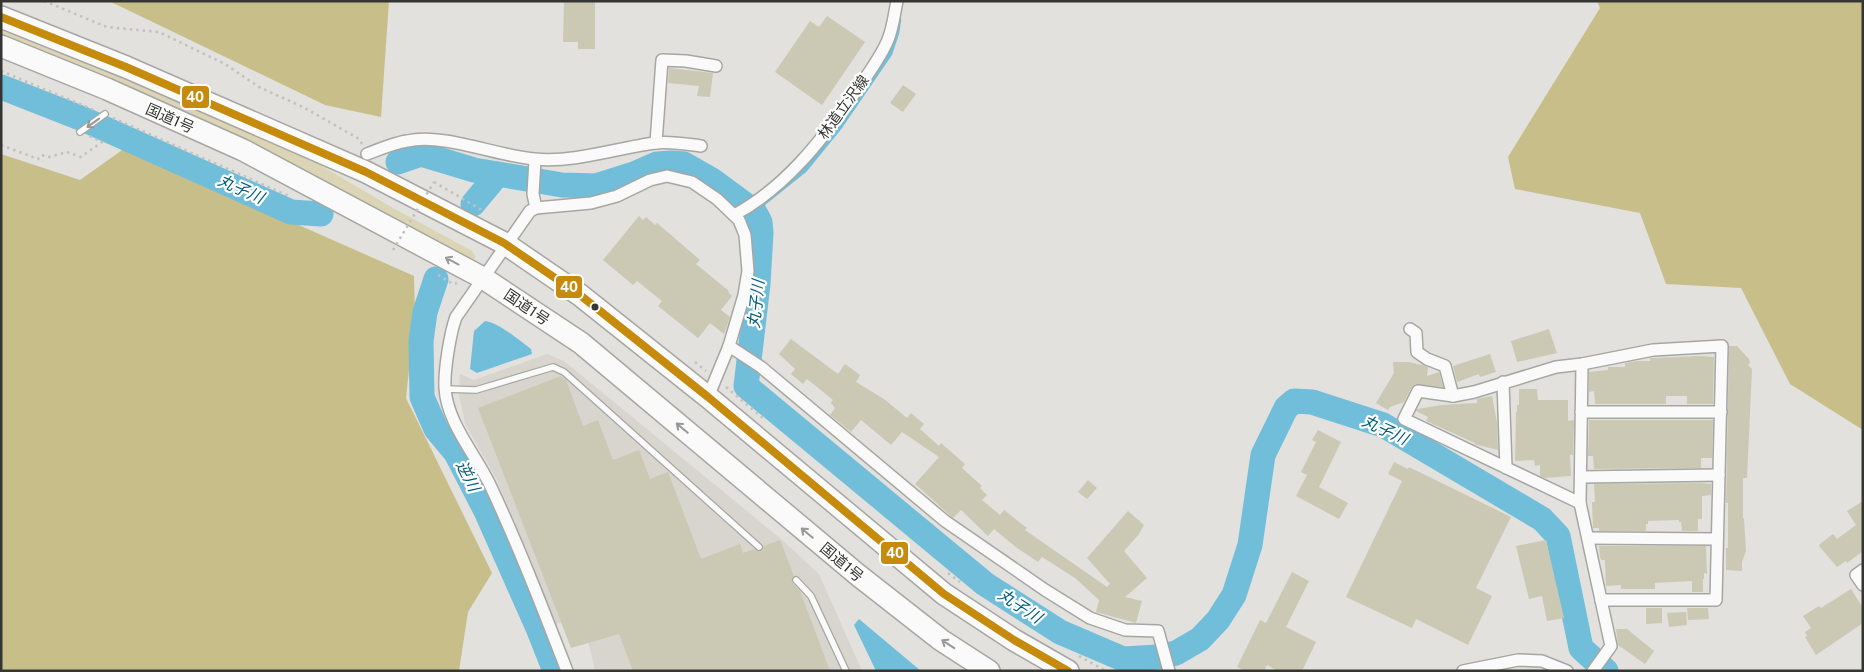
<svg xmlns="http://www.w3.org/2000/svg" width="1864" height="672" viewBox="0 0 1864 672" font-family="'Public Sans','Noto Sans JP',sans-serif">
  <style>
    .built { fill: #d7d5cd }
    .green { fill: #dbd5b5 }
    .forest { fill: #c8be8a }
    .water { fill: #71beda }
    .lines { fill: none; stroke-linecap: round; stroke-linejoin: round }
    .stream { stroke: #71beda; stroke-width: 4.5 }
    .river { stroke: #71beda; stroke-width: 25 }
    .building { fill: #cbc8b4 }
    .lane-casing { stroke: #a6a6a3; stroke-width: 8 }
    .street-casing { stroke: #a6a6a3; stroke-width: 14 }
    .highway-casing { stroke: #a6a6a3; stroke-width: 24 }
    .path { stroke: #c1c1c0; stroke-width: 2.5; stroke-dasharray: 2.5 4; stroke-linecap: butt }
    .lane { stroke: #fbfafa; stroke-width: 5.5 }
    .street { stroke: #fbfafa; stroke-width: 11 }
    .highway { stroke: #fbfafa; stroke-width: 21 }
    .path-bridge { stroke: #c1c1c0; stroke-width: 2.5; stroke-dasharray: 2.5 4; stroke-linecap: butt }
    .bus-1-casing { stroke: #fff; stroke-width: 11 }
    .bus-1 { stroke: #c68a0c; stroke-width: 8 }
    .oneway { stroke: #989896 }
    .bus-dot { fill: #353532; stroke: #fff; stroke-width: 2 }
    .labels { text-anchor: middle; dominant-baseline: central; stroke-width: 4.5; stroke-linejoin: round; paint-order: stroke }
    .street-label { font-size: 15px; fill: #353532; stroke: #fff }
    .water-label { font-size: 16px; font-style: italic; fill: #005d79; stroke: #fff }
    .line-badge { stroke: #fff; stroke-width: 2 }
    .badge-label { font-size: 14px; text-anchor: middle; font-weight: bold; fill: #fff }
  </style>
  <rect width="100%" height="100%" fill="#e2e1de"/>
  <polygon class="built" points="547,354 564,361 781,539 819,574 862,671 595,671 583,618 556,624 497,480 465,424 459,395 460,374 474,380"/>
  <polygon class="green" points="1,26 248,127 310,159 393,208 472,251 476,257 472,261 1,40"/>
  <g class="forest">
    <polygon points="109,1 389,1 381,117 325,105"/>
    <polygon points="1597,1 1863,1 1863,430 1790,384 1741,288 1666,284 1640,213 1515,189 1508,157 1600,8"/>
    <polygon points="125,148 414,276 415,315 406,398 492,573 468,612 459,671 1,671 1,154 80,180"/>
  </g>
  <g class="water">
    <path d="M 485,321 C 498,322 520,341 531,349 L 532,354 L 477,373 L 470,369 L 474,331 Z"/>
    <polygon points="859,619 921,671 876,671 854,625"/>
  </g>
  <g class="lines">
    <polyline class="stream" points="754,211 805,170 840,127 890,54 897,33 899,20"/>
    <g class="river">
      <polyline points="1,87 83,119 291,212 321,214"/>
      <polyline points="398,162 421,154 474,170 562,185 596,186 634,174 657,164 671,163 684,164 712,180 754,211 760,222 761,233 758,284 746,386 985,584 1060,632 1123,659 1158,657 1176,653 1200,639 1218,620 1234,595 1250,545 1263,455 1286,408 1294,401 1312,402 1383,425 1542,519 1558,536 1581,648 1606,671"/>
      <polyline points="473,204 498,174"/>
      <polyline points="436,279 425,312 421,341 422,397 436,429 456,453 486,511 538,628 555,671"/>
    </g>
  </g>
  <g class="building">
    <polygon points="564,1 595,1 595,49 578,49 578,42 563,42"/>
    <polygon points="827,16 865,42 822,105 775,72 810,21 819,27"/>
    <polygon points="669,68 713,73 710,97 697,96 699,86 668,83"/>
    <polygon points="903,85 916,94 903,112 890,103"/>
    <polygon points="639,216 643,220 646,217 655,225 657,223 671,235 700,260 696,264 729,291 728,292 732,296 721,310 730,317 724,334 710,323 698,338 658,306 662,301 637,281 633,285 603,260"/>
    <polygon points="1549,329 1557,353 1517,362 1511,341"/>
    <polygon points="791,339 838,374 845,364 860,375 856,382 884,399 907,418 911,413 924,424 920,429 939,446 941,443 965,464 962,468 982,486 980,488 987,495 982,500 1000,515 1004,510 1027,528 1025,530 1107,587 1110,584 1087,558 1128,511 1144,525 1139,534 1124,551 1147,578 1125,597 1142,601 1136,623 1096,612 1099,600 1075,578 1042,557 1038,562 1017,548 994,529 988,536 961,510 953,518 915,484 939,457 902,432 891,445 861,420 851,432 830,415 835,408 831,403 833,400 807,379 803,384 791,374 795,369 779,354"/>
    <polygon points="1729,346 1737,346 1749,359 1750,363 1748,365 1752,369 1747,478 1743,478 1743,518 1744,518 1746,551 1742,562 1742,571 1726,570 1726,548 1728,548 1728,503 1726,503"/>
    <polygon points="1490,354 1496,372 1480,377 1479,374 1457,382 1453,366"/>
    <polygon points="1701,356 1714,357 1713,404 1687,404 1687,396 1666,396 1666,404 1595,404 1594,391 1589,392 1589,372 1608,370 1608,367 1625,367 1625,363 1636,361 1650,361 1650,358 1652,358"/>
    <polygon points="1393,362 1408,362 1422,365 1428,367 1427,376 1439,372 1443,387 1415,384 1411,388 1404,402 1390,407 1388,410 1376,403 1394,373"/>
    <polygon points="561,376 566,380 583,426 598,420 613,460 639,450 650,479 668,472 701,559 740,544 743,553 754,549 760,552 763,550 764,546 780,540 794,576 792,582 800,591 830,671 633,671 619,634 571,648 478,408"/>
    <polygon points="1519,389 1537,389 1538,400 1568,400 1568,421 1574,420 1573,455 1570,455 1571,476 1545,478 1540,476 1540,465 1535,466 1534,460 1515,461 1516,412 1517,412 1517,405 1519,405"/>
    <polygon points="1492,396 1497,423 1498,450 1474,444 1475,443 1426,421 1428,417 1416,411 1417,409 1441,405 1477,403 1477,399"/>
    <polygon points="1589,420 1713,420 1712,458 1701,458 1701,468 1594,469 1593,456 1588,456"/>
    <polygon points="1318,430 1341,442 1319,487 1348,503 1339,519 1296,496 1307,475 1301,472 1316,442 1312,440"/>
    <polygon points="1394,462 1408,469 1409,467 1511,517 1476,588 1492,596 1468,645 1416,619 1412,628 1346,597 1402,481 1388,474"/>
    <polygon points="1088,480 1097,488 1087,499 1078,492"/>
    <polygon points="1701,483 1711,484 1711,495 1702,496 1702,519 1698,519 1698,531 1682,531 1681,522 1679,522 1679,520 1648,521 1648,524 1646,524 1646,531 1599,531 1599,528 1593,528 1592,502 1595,502 1594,484"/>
    <polygon points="1863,501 1863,551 1847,563 1846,561 1837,567 1819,546 1820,544 1833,534 1837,539 1856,525 1847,511"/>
    <polygon points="1546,540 1564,618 1547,621 1542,596 1529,599 1516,546"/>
    <polygon points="1599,546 1706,546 1707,574 1704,573 1704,579 1703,579 1703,592 1692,592 1692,581 1655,583 1655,589 1621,589 1621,585 1606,586 1605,560 1601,560 1601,558 1600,558"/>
    <polygon points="1292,572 1309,581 1286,627 1316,642 1302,671 1278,671 1267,665 1264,671 1245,671 1237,667 1260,620 1266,623"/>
    <polygon points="1851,589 1863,608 1863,623 1816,655 1805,637 1807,636 1805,632 1811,628 1803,616 1819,606 1821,608"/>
    <polygon points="1646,608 1662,608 1662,623 1646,624"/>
    <polygon points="1687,608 1708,608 1709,619 1688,620"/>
    <polygon points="1686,612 1687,625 1669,627 1667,613"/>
    <polygon points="1616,629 1627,629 1654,651 1645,664 1618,645"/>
  </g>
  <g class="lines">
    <defs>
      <g id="lane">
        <polyline points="80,132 105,114"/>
        <polyline points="445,389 476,390 553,367 564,372 759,547"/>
        <polyline points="796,580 811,596 846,671"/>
      </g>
      <g id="street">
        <polyline points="656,143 662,60 686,61 716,66"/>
        <path d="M 367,154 C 380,149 394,143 407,141 C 445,133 496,156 535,159 C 574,163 617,148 655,143 C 670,141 686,144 701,146"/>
        <polyline points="535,160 533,194 536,208"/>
        <path d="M 734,215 C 785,188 822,140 854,94 C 866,77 879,60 887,42 C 893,29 894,15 897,1"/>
        <polyline points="1410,329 1416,333 1417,352 1427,359 1445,366 1453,396"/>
        <polyline points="729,346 761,367 945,521 1045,590 1090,618 1125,630 1158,631 1169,671"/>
        <polyline points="1582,364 1580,503 1611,646 1593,671"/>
        <polyline points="1503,382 1506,468"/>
        <polyline points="1581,412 1721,412"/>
        <polyline points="1581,477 1719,475"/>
        <polyline points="1580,503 1404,419 1418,391 1453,396 1474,392 1556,367 1582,364 1653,350 1722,346 1716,600 1601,600"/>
        <polyline points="1588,538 1717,539"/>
        <polyline points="1863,570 1856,575 1863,585"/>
        <path d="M 567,671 C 543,609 519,547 491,487 C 477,456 447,424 445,388 C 444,371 450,333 456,317 L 530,211 L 536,208 L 591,203 L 617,196 L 650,180 L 667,176 L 692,182 L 717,199 L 739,220 L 745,235 L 748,271 L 744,295 L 729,346 L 708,397"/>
        <polyline points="1463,671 1518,660 1542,661 1567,671"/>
      </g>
      <g id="highway">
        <polyline points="1,17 126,67 366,172 504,243 580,295 708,397 944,594 1014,640 1068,671"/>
        <polyline points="1,46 107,89 243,150 483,278 581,343 858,575 941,640 989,671"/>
      </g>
    </defs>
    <use href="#lane" class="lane-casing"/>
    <use href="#street" class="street-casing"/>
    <use href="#highway" class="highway-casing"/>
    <g class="path">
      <polyline points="44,1 107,27 159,32 225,64 259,87 305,108 359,139 362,144"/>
      <polyline points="1,71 94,110"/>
      <polyline points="113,118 291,197"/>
      <polyline points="1,145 38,159 41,155 49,157 67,152 81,157 102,142 89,136"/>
      <polyline points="434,182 480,209 481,212"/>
      <polyline points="438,275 453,284 457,283"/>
      <polyline points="695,362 706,371"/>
      <polyline points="726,387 764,419"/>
      <polyline points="948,573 960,582"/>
      <polyline points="1079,656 1106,671"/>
    </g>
    <use href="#lane" class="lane"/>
    <use href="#street" class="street"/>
    <use href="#highway" class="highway"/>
    <polyline class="path-bridge" points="393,250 434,182"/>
    <defs>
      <polyline id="bus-1" points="1,17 126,67 366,172 504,243 580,295 708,397 944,594 1014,640 1068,671"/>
    </defs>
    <use href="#bus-1" class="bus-1-casing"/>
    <use href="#bus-1" class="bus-1"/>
  </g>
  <defs><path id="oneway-shaft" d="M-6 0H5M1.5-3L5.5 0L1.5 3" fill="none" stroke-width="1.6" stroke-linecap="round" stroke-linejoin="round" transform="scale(1.25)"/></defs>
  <g class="oneway">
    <use href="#oneway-shaft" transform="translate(93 123) rotate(144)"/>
    <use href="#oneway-shaft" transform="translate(452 261) rotate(-152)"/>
    <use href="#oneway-shaft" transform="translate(682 428) rotate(-140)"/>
    <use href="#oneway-shaft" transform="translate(807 533) rotate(-140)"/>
    <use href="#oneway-shaft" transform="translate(948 644) rotate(-147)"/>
  </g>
  <circle class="bus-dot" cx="595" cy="307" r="4.5"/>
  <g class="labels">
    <g class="street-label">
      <text transform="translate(843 107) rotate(-54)">林道立沢線</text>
      <text transform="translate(170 118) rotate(24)">国道1号</text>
      <text transform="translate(527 307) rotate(34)">国道1号</text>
      <text transform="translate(842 562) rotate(40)">国道1号</text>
    </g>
    <g class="water-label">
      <text transform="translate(241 189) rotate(24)">丸子川</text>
      <text transform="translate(756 304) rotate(-84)">丸子川</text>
      <text transform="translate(1385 430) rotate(25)">丸子川</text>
      <text transform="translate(468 476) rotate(63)">逆川</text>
      <text transform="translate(1020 606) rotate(33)">丸子川</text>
    </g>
  </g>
  <g class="line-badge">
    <rect x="181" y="85" width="29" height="24" rx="5" fill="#c68a0c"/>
    <rect x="555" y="275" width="28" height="24" rx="5" fill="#c68a0c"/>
    <rect x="880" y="541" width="29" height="24" rx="5" fill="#c68a0c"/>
  </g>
  <g class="badge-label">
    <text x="195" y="102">40</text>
    <text x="569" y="292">40</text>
    <text x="895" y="558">40</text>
  </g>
  <rect width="1864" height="672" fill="none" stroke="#353532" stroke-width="5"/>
</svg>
